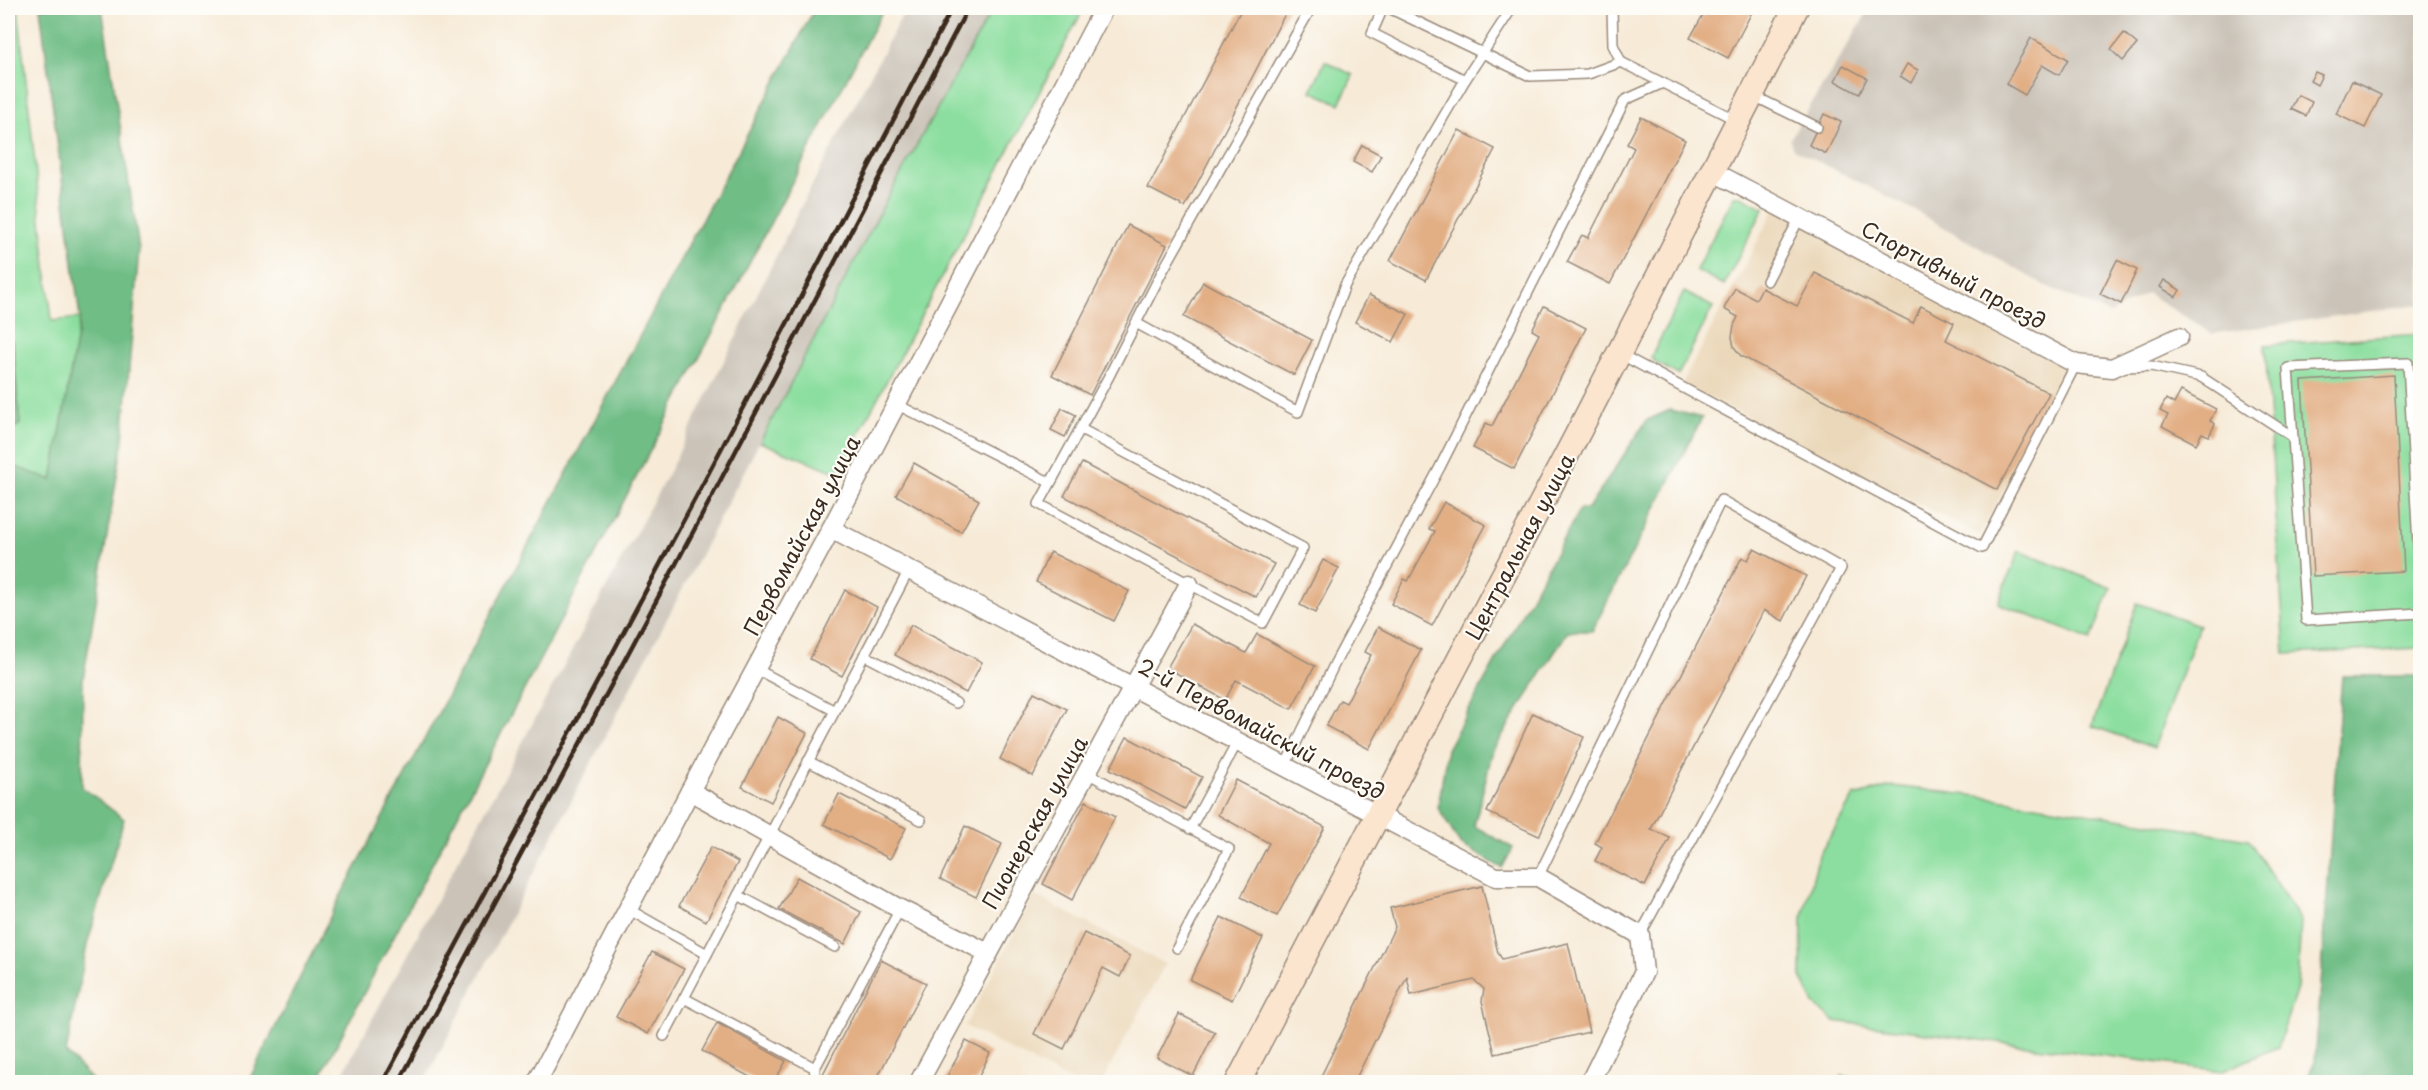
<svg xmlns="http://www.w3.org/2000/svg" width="2428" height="1090" viewBox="0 0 2428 1090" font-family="'Playpen Sans',sans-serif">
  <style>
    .built { fill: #ebd8ba }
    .industrial { fill: #cbc3b8 }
    .green { fill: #8bde9f; stroke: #63845e; stroke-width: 1.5 }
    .forest { fill: #70bd86; stroke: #567452; stroke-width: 1.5 }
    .building { fill: #e2ae84 }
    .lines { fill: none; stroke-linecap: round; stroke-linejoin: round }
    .service-casing { stroke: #998a7b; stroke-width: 12 }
    .minor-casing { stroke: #998a7b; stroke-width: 21 }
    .secondary-casing { stroke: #998a7b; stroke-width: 27 }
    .service { stroke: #fff; stroke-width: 9 }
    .minor { stroke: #fff; stroke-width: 18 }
    .secondary { stroke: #fbe5cf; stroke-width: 24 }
    .rail { stroke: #3b2a1e; stroke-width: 4.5 }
    .labels { text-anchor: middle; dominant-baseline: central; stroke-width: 4.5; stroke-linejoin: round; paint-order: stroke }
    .street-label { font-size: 21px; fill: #3b2a1e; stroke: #fdfcf7 }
  </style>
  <rect width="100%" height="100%" fill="#fdfcf7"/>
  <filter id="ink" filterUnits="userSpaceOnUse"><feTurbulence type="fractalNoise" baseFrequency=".0167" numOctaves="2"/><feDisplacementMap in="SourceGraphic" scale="12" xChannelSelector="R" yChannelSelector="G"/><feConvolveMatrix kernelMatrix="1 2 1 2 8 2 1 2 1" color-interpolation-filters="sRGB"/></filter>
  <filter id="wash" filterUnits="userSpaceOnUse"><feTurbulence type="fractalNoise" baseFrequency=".008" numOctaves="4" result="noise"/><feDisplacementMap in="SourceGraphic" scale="24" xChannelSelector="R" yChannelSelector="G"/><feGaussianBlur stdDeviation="1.35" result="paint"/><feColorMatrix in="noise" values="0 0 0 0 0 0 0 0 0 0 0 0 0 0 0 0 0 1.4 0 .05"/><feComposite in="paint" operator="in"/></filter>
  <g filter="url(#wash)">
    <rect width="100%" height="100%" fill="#f7ebd8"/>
    <g class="built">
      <polygon points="1775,208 2068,369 1980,535 1682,384"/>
      <polygon points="1034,895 1165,964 1102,1082 1072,1082 965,1026"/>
    </g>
    <g class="industrial">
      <polygon points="906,8 993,8 888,197 424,1082 338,1082 670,470 800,208"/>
      <polygon points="1870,8 2420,8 2420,304 2212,334 2147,293 2110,314 2042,284 1914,210 1794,149 1790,139"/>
    </g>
    <g class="green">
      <polygon points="8,8 18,8 52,321 80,318 52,480 8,465 8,431 20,424 13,343 8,336"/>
      <polygon points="993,8 1084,8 838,473 760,442 888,197"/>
      <polygon points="1325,61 1353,75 1340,104 1311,91"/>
      <polygon points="1734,196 1741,196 1764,208 1724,285 1696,270"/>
      <polygon points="1684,292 1713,307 1678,375 1655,362 1651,357"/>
      <polygon points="2420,334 2420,648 2285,654 2265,345"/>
      <polygon points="2019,551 2111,588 2091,640 1998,603"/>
      <polygon points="2137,603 2199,625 2154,748 2092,726"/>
      <polygon points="1892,786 1986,797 2248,839 2301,921 2297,988 2278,1047 2223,1071 1834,1021 1814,1004 1801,976 1802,919 1819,855 1854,796"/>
      <polygon points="1841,1076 1884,1082 1841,1082"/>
    </g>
    <g class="forest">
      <polygon points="40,8 102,8 139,249 123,440 83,680 82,787 124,819 87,945 66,1053 94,1082 8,1082 8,464 52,480 80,318"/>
      <polygon points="815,8 884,8 317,1082 248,1082 340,897"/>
      <polygon points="8,336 12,343 20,424 8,431"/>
      <polygon points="1670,410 1702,418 1592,631 1568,631 1493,750 1474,826 1513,848 1502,868 1460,844 1438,808 1447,749 1580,509 1588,509 1647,420"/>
      <path d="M 2342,676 L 2420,676 L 2420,1082 L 2305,1082 L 2315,1062 C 2326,933 2332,805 2342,676 Z"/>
    </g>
    <g id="blocks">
      <g class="building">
        <polygon points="1242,8 1288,8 1185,207 1148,188"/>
        <polygon points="1707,8 1754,8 1728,58 1690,38"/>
        <polygon points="2124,33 2137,44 2123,61 2111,50"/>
        <polygon points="2031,38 2068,59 2059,75 2042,65 2025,95 2006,84"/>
        <polygon points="1907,64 1918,70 1911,83 1900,76"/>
        <polygon points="1843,65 1867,78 1859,94 1835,81"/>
        <polygon points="2315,72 2322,75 2317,85 2310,81"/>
        <polygon points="2352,81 2381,95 2365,128 2336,114"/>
        <polygon points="2298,95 2312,102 2306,116 2291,109"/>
        <polygon points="1824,114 1841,122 1826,154 1809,145"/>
        <polygon points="1641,117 1685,140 1610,284 1567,262 1582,235 1588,238 1634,148 1627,144"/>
        <polygon points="1459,130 1495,149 1426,280 1390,261"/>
        <polygon points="1362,145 1381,155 1372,172 1353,162"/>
        <polygon points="1128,225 1167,245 1090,395 1052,375"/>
        <polygon points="2117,260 2137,270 2121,304 2100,294"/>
        <polygon points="1815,273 1913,323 1921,306 1954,323 1946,340 2049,393 1997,490 1741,356 1734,347 1732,337 1734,325 1738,317 1724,309 1735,288 1756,299 1762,288 1797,306"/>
        <polygon points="2164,280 2180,290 2176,297 2160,287"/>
        <polygon points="1203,282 1312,340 1294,375 1184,317"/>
        <polygon points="1369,295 1408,314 1393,342 1355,322"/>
        <polygon points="1544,306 1586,328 1514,469 1473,448 1486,423 1492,426 1539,334 1532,330"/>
        <polygon points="2394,375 2404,571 2313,576 2302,381"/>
        <polygon points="2181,391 2216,409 2210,421 2215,424 2209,436 2202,433 2196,444 2162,426 2168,415 2160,411 2166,399 2174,404"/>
        <polygon points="1062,408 1076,415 1065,437 1051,430"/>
        <polygon points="914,463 979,500 961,532 896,495"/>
        <polygon points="1082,463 1274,564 1256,597 1064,496"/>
        <polygon points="1444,502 1486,525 1432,626 1391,604 1404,579 1408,581 1435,531 1429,529"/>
        <polygon points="1754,549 1806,576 1783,621 1764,610 1651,829 1670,838 1645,886 1595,861 1602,847 1595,843 1742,557 1748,560"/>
        <polygon points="1050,552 1129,591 1114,621 1036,582"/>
        <polygon points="1323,560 1339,568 1315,613 1300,605"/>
        <polygon points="845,590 877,607 842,676 810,659"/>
        <polygon points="1192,624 1246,653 1257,634 1315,666 1291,709 1236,680 1225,700 1167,668"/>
        <polygon points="911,625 982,662 966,693 895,655"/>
        <polygon points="1378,627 1421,650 1369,749 1326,726 1340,700 1346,703 1371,655 1365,652"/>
        <polygon points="1034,692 1067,709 1033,776 1000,759"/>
        <polygon points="1533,713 1584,737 1539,836 1487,812"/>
        <polygon points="778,717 807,733 771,802 742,787"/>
        <polygon points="1127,737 1202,777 1185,809 1110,769"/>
        <polygon points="1236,780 1325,827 1277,916 1241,897 1269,843 1218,815"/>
        <polygon points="839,794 906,828 890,859 824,824"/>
        <polygon points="1086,801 1115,817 1072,900 1043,884"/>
        <polygon points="965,826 1002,844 976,897 940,879"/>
        <polygon points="711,847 738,862 706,921 679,906"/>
        <polygon points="797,877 861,912 845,944 779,909"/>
        <polygon points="1482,886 1498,953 1502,959 1568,943 1589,1032 1495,1054 1482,1001 1484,989 1474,980 1411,995 1407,977 1354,1082 1318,1082 1395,927 1390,908"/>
        <polygon points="1221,917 1263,938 1232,1000 1190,980"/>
        <polygon points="1084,933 1130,956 1120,977 1103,968 1064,1049 1034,1034"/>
        <polygon points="652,952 684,969 648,1034 616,1017"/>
        <polygon points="881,960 926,983 875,1082 830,1082 821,1078"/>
        <polygon points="1179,1014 1215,1032 1193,1076 1157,1058"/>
        <polygon points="717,1023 786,1061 774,1082 759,1082 702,1051"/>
        <polygon points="966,1041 990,1053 976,1082 944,1082"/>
      </g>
    </g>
  </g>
  <g filter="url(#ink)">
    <use href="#blocks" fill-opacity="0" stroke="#998a7b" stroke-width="1.5"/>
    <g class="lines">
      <defs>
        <g id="service">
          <polyline points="1383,8 1372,33 1465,80"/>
          <polyline points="1389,8 1530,76 1588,74 1621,62"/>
          <polyline points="1612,8 1613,45 1621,62 1738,121"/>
          <polyline points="1866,8 1869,9"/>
          <polyline points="1752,95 1817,127"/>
          <polyline points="1767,281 1800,217"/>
          <polyline points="1136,323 1298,412 1345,285 1465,80 1512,8"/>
          <polyline points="1620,354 1982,548 2076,364"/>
          <polyline points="2126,367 2151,366 2201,377 2293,437"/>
          <polyline points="896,404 1049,482"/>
          <polyline points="1081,429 1303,548 1263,623 1039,504 1109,376 1162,272 1311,8"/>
          <polyline points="2420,581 2408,363 2288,368 2306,620 2420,613"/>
          <polyline points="864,655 956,703"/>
          <polyline points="756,669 835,711"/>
          <polyline points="808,761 921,820"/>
          <polyline points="1285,766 1335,663 1440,467 1625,100 1663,83"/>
          <polyline points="1087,773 1229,849 1177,948"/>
          <polyline points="1190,829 1238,741"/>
          <polyline points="1538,877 1721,500 1841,568 1640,935"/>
          <polyline points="738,895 835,947"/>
          <polyline points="628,909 707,954"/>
          <polyline points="684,998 815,1068"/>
          <polyline points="664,1036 909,570"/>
          <polyline points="814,1082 815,1068 900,909"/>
        </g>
        <g id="minor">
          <polyline points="1712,171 2076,364 2112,368 2179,337"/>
          <polyline points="831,529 1496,877 1538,877 1640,935 1644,972 1590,1082"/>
          <polyline points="690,791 900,909 988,953"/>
          <polyline points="537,1082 690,791 831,529 1104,8"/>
          <polyline points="919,1082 1189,584"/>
        </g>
        <polyline id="secondary" points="1238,1082 1577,435 1796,8"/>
      </defs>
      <use href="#service" class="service-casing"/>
      <use href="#minor" class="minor-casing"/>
      <use href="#secondary" class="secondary-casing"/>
      <use href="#service" class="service"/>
      <use href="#minor" class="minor"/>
      <use href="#secondary" class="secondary"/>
      <g class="rail">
        <polyline points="383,1082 696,497 952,8"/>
        <polyline points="399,1082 708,504 968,8"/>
      </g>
    </g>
  </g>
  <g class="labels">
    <g class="street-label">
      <text transform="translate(1954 274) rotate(28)">Спортивный проезд</text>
      <text transform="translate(801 535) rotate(-62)">Первомайская улица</text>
      <text transform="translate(1519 546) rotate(-62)">Центральная улица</text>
      <text transform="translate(1262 728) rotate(28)">2-й Первомайский проезд</text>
      <text transform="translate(1034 822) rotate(-61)">Пионерская улица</text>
    </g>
  </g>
  <rect width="2428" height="1090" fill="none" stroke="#fdfcf7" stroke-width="30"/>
</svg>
